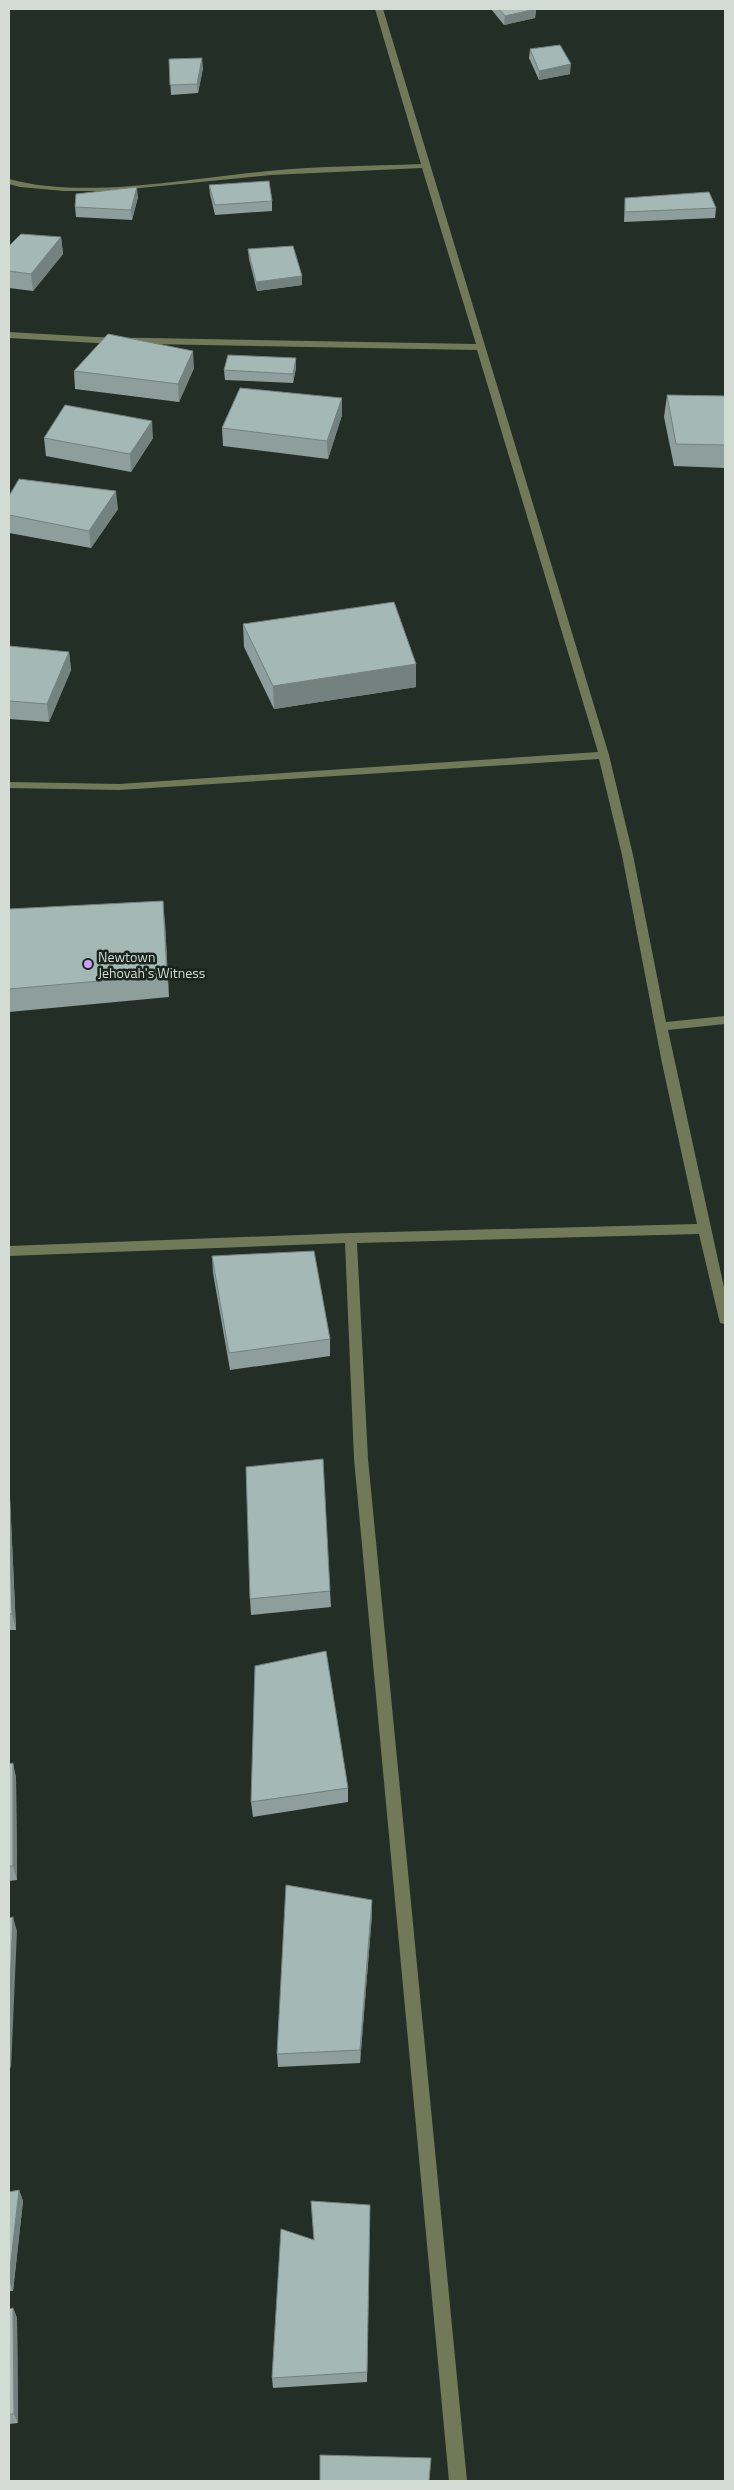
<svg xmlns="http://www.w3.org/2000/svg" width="734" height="2490" viewBox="0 0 734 2490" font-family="'Titillium Web',sans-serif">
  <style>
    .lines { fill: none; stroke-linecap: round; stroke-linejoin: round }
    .minor { fill: #707a59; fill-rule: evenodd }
    .wall { fill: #8d9e9c }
    .shaded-wall { fill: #73817f }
    .building { fill: #a4b8b5; stroke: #73817f }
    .poi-dot { fill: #d39cfc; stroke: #19241c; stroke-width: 2 }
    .labels { text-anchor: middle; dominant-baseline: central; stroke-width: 5; stroke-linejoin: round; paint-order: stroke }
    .poi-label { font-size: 14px; fill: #d3dbd5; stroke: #19241c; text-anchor: start }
  </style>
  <rect width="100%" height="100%" fill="#232e26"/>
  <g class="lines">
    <path class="minor" d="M 375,9 L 383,9 L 609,755 L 633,855 L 666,1022 L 725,1016 L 725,1024 L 668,1030 L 725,1292 L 725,1324 L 720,1323 L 719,1319 L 699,1234 L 357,1243 L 368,1459 L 467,2481 L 449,2481 L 354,1459 L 345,1243 L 9,1256 L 9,1246 L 351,1233 L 697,1224 L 662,1063 L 622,855 L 599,759 L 119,790 L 9,788 L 9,782 L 119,784 L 598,752 L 477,350 L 96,343 L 9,338 L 9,332 L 96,337 L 476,344 L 422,168 L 271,175 L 110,191 L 64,191 L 20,187 L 9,184 L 9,179 C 85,200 190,178 269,171 C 319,166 370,166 421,164 Z"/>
  </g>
  <g class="wall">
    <polygon points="491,9 536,9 535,18 504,25"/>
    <polygon points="530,49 570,74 539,80 529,58"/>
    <polygon points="169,59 203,68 198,93 171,95"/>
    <polygon points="209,185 272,201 272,211 215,215 210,194"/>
    <polygon points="138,197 132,220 76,217 75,207"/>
    <polygon points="625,198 716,208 715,218 624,222"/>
    <polygon points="61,237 63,254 33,291 9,288 9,245"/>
    <polygon points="248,249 302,285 257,291 249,259"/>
    <polygon points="194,368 179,402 75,389 74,371"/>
    <polygon points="296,368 293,383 225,380 224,370"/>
    <polygon points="667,395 725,396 725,468 674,466 664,417"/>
    <polygon points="342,415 328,459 223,446 222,428"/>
    <polygon points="44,438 153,438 131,472 46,456"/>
    <polygon points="9,496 118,509 91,548 9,533"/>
    <polygon points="243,624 416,664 416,687 274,709 244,647"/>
    <polygon points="9,646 69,652 71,670 49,722 9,719"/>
    <polygon points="9,909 165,923 169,997 9,1012"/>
    <polygon points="212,1256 330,1339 330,1356 230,1370 213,1273"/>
    <polygon points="9,1490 10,1498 16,1630 9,1630"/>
    <polygon points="330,1591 331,1607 251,1615 250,1599"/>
    <polygon points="13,1763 16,1778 17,1880 9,1881 9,1764"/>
    <polygon points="348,1788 348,1802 253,1817 251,1802"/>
    <polygon points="372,1900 372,1914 360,2063 278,2067 277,2054"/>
    <polygon points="19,2190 23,2201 13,2291 9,2291 9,2192"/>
    <polygon points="370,2205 367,2382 273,2388 272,2378 314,2240"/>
    <polygon points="13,2308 17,2318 18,2423 9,2424 9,2309"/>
  </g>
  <g class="shaded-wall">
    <polygon points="536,9 535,18 504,25 505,16"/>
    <polygon points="202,58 203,68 198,93 197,84"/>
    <polygon points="571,64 570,74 539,80 539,71"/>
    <polygon points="137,187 138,197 132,220 131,210"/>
    <polygon points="61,237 63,254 33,291 31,274"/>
    <polygon points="302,276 302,285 257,291 256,282"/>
    <polygon points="193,351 194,368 179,402 178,384"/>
    <polygon points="296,358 296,368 293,383 293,374"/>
    <polygon points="342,398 342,415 328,459 327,441"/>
    <polygon points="152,421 153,438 131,472 130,454"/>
    <polygon points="116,491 118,509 91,548 89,531"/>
    <polygon points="69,652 71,670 49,722 47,704"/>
    <polygon points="416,664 416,687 274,709 273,686"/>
    <polygon points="163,901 165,923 169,997 167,975"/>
    <polygon points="9,1490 10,1498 16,1630 12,1614 9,1525"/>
    <polygon points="13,1763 16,1778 17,1880 13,1866"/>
    <polygon points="372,1900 372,1914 360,2063 360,2050"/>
    <polygon points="13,1917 17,1931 11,2069 9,2063 9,2012"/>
    <polygon points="19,2190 23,2201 13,2291 9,2280 9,2278"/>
    <polygon points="13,2308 17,2318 18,2423 14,2414"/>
  </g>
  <g class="building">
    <polygon points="499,9 536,9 505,16"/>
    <polygon points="560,45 571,64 539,71 530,49"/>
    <polygon points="202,58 197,84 170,85 169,59"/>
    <polygon points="269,181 272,201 215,205 209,185"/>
    <polygon points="137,187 131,210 75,207 76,194"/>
    <polygon points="709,192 716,208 625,212 625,198"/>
    <polygon points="21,234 61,237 31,274 9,271 9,245 10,245"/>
    <polygon points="293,246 302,276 256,282 248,249"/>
    <polygon points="108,334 193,351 178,384 74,371"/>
    <polygon points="228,355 296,358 293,374 224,370"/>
    <polygon points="240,388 342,398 327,441 222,428"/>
    <polygon points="667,395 725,396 725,445 676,444"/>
    <polygon points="65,405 152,421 130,454 44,438"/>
    <polygon points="19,479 116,491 89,531 9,515 9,496"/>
    <polygon points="394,602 416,664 273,686 243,624"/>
    <polygon points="9,646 69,652 47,704 9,701"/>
    <polygon points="163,901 167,975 9,989 9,909"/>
    <polygon points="314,1251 330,1339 229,1353 212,1256"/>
    <polygon points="323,1459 330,1591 250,1599 246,1467"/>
    <polygon points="9,1525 12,1614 9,1614"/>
    <polygon points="326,1651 348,1788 251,1802 255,1666"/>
    <polygon points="13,1763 13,1866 9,1866 9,1764"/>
    <polygon points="286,1885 372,1900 360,2050 277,2054"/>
    <polygon points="13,1917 9,2012 9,1918"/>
    <polygon points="19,2190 9,2278 9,2192"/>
    <polygon points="311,2201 370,2205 367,2372 272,2378 281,2229 314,2240"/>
    <polygon points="13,2308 14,2414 9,2414 9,2309"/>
    <polygon points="320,2455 431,2458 429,2481 320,2481"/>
  </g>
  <circle class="poi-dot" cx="88" cy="964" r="5"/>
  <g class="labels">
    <g class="poi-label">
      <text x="98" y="956">Newtown<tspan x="98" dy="16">Jehovah's Witness</tspan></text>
    </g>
  </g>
  <rect width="734" height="2490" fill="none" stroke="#d3dbd5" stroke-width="20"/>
</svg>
